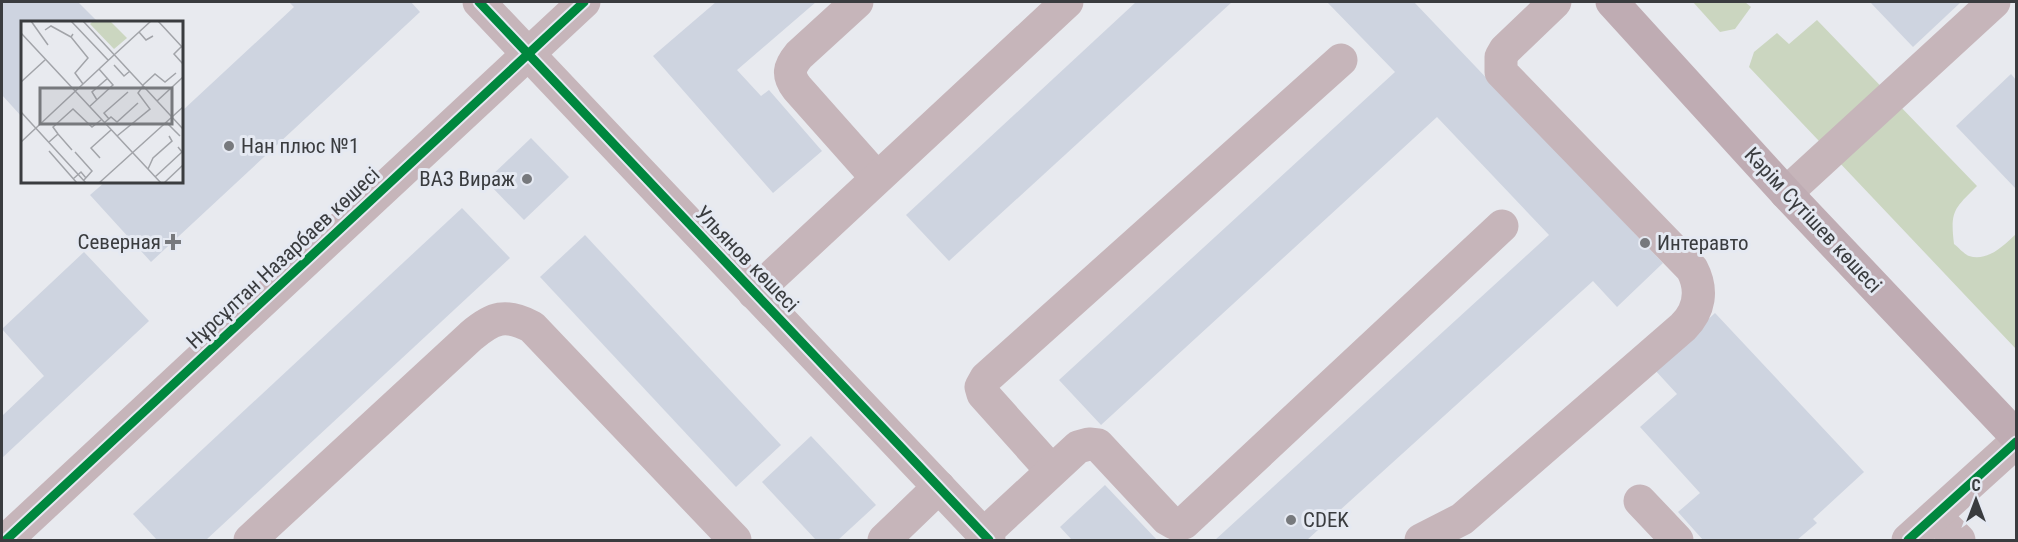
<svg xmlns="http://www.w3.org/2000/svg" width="2018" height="542" viewBox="0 0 2018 542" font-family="'Roboto Condensed',sans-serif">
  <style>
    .green { fill: #cbd6c0 }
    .building { fill: #ced4e0 }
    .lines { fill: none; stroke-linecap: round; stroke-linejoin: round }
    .minor { stroke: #c6b5ba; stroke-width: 33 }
    .major { stroke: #bfacb3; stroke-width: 33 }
    .cycleway-casing { stroke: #e5e9f2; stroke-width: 13 }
    .cycleway { stroke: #00873e; stroke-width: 9 }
    .poi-dot { fill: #77797d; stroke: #e5e9f2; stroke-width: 2 }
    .labels { text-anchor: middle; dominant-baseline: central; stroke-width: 6; stroke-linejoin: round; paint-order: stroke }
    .poi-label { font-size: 21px; fill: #3a3c3f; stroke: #e5e9f2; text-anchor: start }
    .street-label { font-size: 21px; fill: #3a3c3f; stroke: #e5e9f2 }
    .inset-road { fill: none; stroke: #a2a4a9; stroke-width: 1.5 }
    .view { fill: #77797d; fill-opacity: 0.15; stroke: #77797d; stroke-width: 3 }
    .inset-edge { fill: none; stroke: #3a3c3f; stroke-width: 3 }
  </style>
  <rect width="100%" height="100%" fill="#e8eaef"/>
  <g class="green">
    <polygon points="1693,2 1745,2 1751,7 1735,29 1720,32"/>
    <path d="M 1817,20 L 1977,186 C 1954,209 1950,211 1954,244 C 1958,247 1964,254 1969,256 C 1988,262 2004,245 2016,234 L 2016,349 L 1749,67 L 1754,52 L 1777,33 L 1789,44 Z"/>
  </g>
  <g class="building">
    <polygon points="2,2 78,2 98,22 22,22 22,117 2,95"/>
    <polygon points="289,2 411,2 420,12 151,262 90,195 105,182 182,182 182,111 294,7"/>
    <polygon points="716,2 816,2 737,70 761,96 769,90 822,151 773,193 653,56"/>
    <polygon points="1136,2 1232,2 949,261 906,215"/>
    <polygon points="1327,2 1414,2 1663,263 1617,307 1593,281 1307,540 1215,540 1549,235 1437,117 1101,425 1059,380 1395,72"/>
    <polygon points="1870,2 1961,2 1913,47"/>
    <polygon points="2011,74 2016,80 2016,189 1956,126"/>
    <polygon points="531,138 569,177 524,220 486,181"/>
    <polygon points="462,208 510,258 206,540 157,540 133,514"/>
    <polygon points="585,235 781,445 736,487 540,277"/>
    <polygon points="84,252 149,321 2,458 2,416 44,376 2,329"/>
    <polygon points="1715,313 1864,472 1813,519 1817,523 1797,540 1703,540 1678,512 1700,493 1640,427 1677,394 1654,369"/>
    <polygon points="811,436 876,505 838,540 816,540 762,482"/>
    <polygon points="1105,485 1157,540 1072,540 1060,527"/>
  </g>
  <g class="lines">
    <g class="minor">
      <polyline points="479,2 989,540"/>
      <path d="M 857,2 L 799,55 C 789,67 787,75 797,88 L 877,178"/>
      <polyline points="1786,193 1994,2"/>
      <polyline points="754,293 1067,2"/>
      <polyline points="1051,470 983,394 981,387 986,378 1341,60"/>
      <polyline points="1640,501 1677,540"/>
      <polyline points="1935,516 1959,540"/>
      <polyline points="984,534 1078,447 1089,444 1098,445 1167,519 1174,523 1184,523 1502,226"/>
      <polyline points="6,540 584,2"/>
      <path d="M 250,540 L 471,336 C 493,317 506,313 532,327 L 735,540"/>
      <polyline points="884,540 939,487"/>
      <path d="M 1421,540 L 1462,519 L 1683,327 C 1700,310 1703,290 1692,269 L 1501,72 L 1501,57 L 1505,50 L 1555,2"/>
      <polyline points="1908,540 2016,442"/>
    </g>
    <polyline class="major" points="1612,2 1786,193 2016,436"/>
    <defs>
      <g id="cycleway">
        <polyline points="479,2 989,540"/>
        <polyline points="6,540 584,2"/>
        <polyline points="1908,540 2016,442"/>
      </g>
    </defs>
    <use href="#cycleway" class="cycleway-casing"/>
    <use href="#cycleway" class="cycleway"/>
  </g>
  <g class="poi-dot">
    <circle cx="229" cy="146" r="6"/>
    <circle cx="527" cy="179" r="6"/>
    <path d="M170 233h6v6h6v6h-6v6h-6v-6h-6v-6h6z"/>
    <circle cx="1645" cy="243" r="6"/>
    <circle cx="1291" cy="520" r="6"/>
  </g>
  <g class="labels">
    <g class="poi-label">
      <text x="241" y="146">Нан плюс №1</text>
      <text x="515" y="179" text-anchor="end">ВАЗ Вираж</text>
      <text x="161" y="242" text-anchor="end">Северная</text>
      <text x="1657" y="243">Интеравто</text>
      <text x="1303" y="520">CDEK</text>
    </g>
    <g class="street-label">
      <text transform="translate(1813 220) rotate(47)">Кәрім Сүтішев көшесі</text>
      <text transform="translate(283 258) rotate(-43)">Нұрсұлтан Назарбаев көшесі</text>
      <text transform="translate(747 259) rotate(46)">Ульянов көшесі</text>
    </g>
  </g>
  <g transform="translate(21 21)">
    <rect width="162" height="162" fill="#e8eaef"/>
    <path d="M 72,0 L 89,0 L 106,17 L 93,28 L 69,3 Z" fill="#cbd6c0"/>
    <path class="inset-road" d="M 10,0 L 27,24M 50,0 L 87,39M 62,0 L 162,108M 137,0 L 162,27M 24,9 L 30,5 L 50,16M 118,11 L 125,19 L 132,15M 0,12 L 140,162M 52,13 L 50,16 L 67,37 L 54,52 L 62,63M 161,25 L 153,33 L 162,43M 93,34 L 130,0M 93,44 L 103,55 L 109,50M 0,61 L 24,39M 122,64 L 134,53 L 144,61 L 155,52M 76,79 L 71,71 L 87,57M 136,80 L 162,56M 68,86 L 92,64 L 78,48M 0,91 L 65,162M 88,98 L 83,92 L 107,71M 145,101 L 159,115M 83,102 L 90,96 L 96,101 L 117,82M 37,113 L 32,106 L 52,88 L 71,106 L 80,99M 96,115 L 129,88 L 117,72 L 122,65M 0,121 L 93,34M 28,121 L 37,113 L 51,129M 28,130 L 56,162M 54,131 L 71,150 L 63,159M 79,137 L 70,127 L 90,109M 127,148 L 132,137 L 151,120 L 148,115M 134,156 L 161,131 L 157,126M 52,158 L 60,151 L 65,157M 78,162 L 162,86M 143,162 L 162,144"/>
    <path class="view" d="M 19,67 L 151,67 L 151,103 L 19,103 Z"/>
    <rect width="162" height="162" class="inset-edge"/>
  </g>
  <rect width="2018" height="542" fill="none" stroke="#3a3c3f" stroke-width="6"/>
  <g transform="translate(1976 500)" stroke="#e5e9f2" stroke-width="4.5" paint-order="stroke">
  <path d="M0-4.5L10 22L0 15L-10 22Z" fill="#3a3c3f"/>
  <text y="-9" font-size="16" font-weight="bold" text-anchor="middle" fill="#3a3c3f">С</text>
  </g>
</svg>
